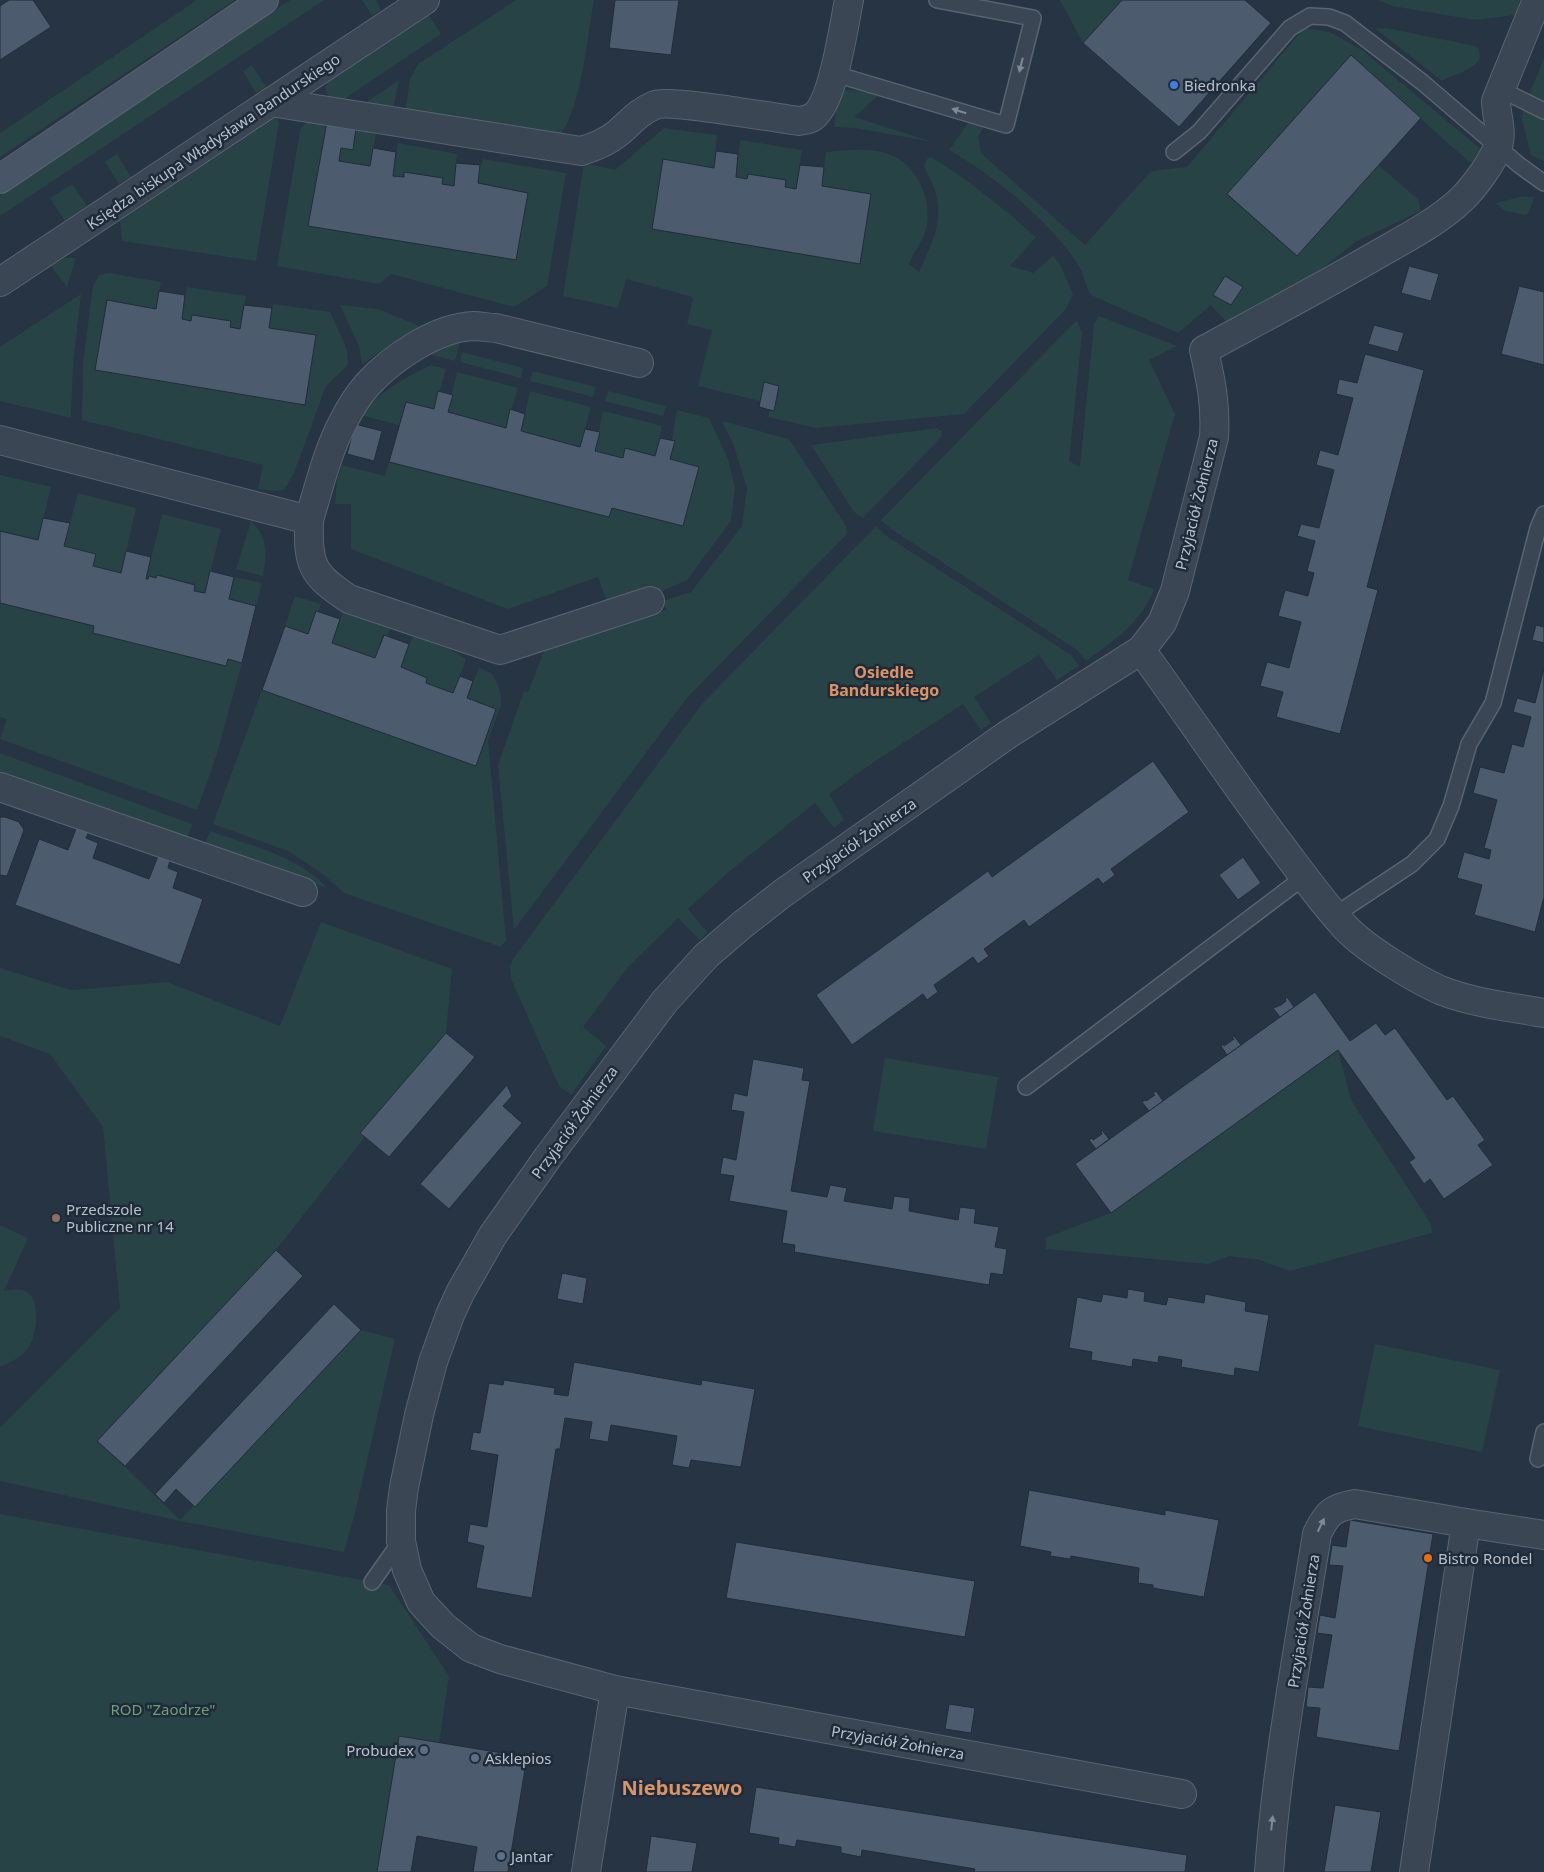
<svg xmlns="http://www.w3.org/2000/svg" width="1544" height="1872" viewBox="0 0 1544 1872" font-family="'Noto Sans',sans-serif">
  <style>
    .green { fill: #284345 }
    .building { fill: #4c5b6d; stroke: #212d3b }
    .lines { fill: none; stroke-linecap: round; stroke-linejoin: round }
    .lane-casing { stroke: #596471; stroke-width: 18 }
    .street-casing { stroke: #596471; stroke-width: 30 }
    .secondary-casing { stroke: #596471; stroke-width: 30 }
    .lane { stroke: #3b4654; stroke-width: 15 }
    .street { stroke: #3b4654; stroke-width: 28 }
    .secondary { stroke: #485567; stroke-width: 28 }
    .oneway { fill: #808a97 }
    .shop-dot { fill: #3f7fe0; stroke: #1f2b39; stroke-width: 2 }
    .education-dot { fill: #8d6e63; stroke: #1f2b39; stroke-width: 2 }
    .food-dot { fill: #e8710a; stroke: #1f2b39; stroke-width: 2 }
    .service-dot { fill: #5c6f8a; stroke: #1f2b39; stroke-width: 2 }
    .labels { text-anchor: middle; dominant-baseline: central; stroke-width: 5; stroke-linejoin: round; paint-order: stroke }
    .poi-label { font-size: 15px; fill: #b8c1cd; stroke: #1f2b39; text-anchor: start }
    .street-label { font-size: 15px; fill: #b8c1cd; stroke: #1f2b39 }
    .park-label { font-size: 15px; fill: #6e9f77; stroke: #1f2b39 }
    .neighbourhood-label { font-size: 16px; font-weight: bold; fill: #db9366; stroke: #1f2b39 }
    .district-label { font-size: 20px; font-weight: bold; fill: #db9366; stroke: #1f2b39 }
  </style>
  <rect width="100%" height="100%" fill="#263444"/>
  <g class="green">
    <polygon points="197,0 235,0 0,157 0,133"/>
    <polygon points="290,0 324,0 0,216 0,195"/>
    <polygon points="362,0 376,0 381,10 372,16"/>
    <path d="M 516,0 L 594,0 C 587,38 582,103 561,134 L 405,112 L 410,79 L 418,64 Z"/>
    <polygon points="1060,0 1122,0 1083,43"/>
    <polygon points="1378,0 1520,0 1515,15 1475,20 1392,6"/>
    <polygon points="428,14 441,34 340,102 328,96 325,87 330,79"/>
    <path d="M 1304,28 L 1330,32 L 1362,50 L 1482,150 L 1476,163 L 1469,162 L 1351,56 L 1227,195 L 1297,256 L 1378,165 L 1418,199 L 1421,211 L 1357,241 L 1293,291 L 1232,328 L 1211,305 L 1178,333 L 1093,296 C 1086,291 1085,280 1082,272 C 1079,265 1074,259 1070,253 C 1039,212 992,175 949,150 L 969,122 L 984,127 L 978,136 L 981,153 L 1085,245 L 1151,171 L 1187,167 Z"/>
    <path d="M 1386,28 L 1475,46 L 1479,49 L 1480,58 C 1474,70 1455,74 1442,81 L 1376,29 Z"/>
    <polygon points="1544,59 1544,161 1531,155 1522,120 1523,108"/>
    <polygon points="252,65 266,87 256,93 243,71"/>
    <polygon points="399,80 393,110 362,105"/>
    <polygon points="849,90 861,91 878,96 854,117 933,142 855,128 834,127 838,94"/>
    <polygon points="277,118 279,123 256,261 122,241 120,220 273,119"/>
    <polygon points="311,120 377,128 370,166 339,161 341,148 353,149 356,128 327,123 308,226 516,260 528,193 478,183 480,165 482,165 483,159 566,173 547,286 514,307 391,274 379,284 277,266 300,131 303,125"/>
    <path d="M 664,128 L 717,135 L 714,168 L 663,160 L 652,229 L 860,264 L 871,195 L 822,186 L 826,152 C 865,148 904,144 922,188 C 927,199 929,213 927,226 C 924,239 914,252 909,264 L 919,272 C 930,246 944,223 936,194 C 933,183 927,175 924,165 L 927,159 L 931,157 C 969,180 1003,208 1036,237 L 1010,266 L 1033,273 L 1053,256 L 1061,266 L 1073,294 L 1065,310 L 964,414 L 816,428 L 768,417 L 770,410 L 774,410 L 779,386 L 764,382 L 760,401 L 698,386 L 712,330 L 687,324 L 693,297 L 626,279 L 618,308 L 563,296 L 584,163 L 615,170 Z"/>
    <polygon points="740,140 802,150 796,189 785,187 785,180 748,174 747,179 736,177"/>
    <polygon points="398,143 457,154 454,186 442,184 443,178 405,172 404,177 393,176"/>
    <polygon points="117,154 131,177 119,184 105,162"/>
    <polygon points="72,184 87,206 65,221 50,198"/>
    <polygon points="1524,196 1534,197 1529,212 1526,215 1505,211 1496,203"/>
    <polygon points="64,258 76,258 67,287 51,266"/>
    <polygon points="109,273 161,282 156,309 107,301 95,370 316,336 269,328 273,304 330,312 347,349 348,365 326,386 294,473 284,490 273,491 258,489 263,465 82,420 83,363 93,286 99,275"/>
    <polygon points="187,287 246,296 240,329 230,327 230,321 192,315 191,321 182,319"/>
    <polygon points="81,294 73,363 71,418 0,401 0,347"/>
    <polygon points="340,305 377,309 420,326 375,355 362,365 359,346"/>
    <path d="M 1099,316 L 1177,346 L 1149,360 L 1175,414 L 1128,580 L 1154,589 C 1143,621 1112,642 1086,661 L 1077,650 L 891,529 L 881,520 L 1077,320 L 1082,333 L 1069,461 L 1080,467 L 1094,324 Z"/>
    <polygon points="464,327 455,361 420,352"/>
    <polygon points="462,352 523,368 521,378 460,362"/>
    <path d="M 431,365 L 446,369 L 434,409 L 406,402 L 399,425 L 361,415 C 381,390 403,379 431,365 Z"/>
    <polygon points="533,371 596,387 593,397 530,381"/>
    <polygon points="457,372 518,388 506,428 448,412"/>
    <polygon points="530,391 591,407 580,447 521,431"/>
    <polygon points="608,391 666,406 663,416 605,401"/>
    <polygon points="677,410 709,418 728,459 735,488 731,521 687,580 660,592 659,590 609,607 598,577 508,609 351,549 351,504 335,504 337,481 342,465 385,476 389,462 609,517 612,508 683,526 699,467 670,459 675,441 672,440"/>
    <polygon points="603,411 662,426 655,456 626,448 623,458 595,451"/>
    <polygon points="722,421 789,439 846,526 847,534 686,699 514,930 498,765 524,691 528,692 545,649 666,610 663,601 691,592 742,526 747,488 733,443"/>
    <polygon points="937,428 942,431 941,437 863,518 854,512 811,445"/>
    <polygon points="0,475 51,487 38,540 0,531"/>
    <polygon points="78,493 136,508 121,573 93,566 96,554 64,546"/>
    <polygon points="162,514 221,529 205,593 194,591 195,584 158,575 156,578 149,576 148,579 146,579"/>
    <path d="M 251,521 C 268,537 267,555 263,576 L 236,569 Z"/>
    <polygon points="876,526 885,535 1071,655 1079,666 1057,680 1039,655 974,697 991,723 981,730 963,704 868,766 829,794 844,820 834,828 815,803 731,870 688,909 707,932 700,940 678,918 628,967 583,1027 606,1046 571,1095 559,1086 511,979 510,966 513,959 702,704"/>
    <polygon points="234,577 262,583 256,606 229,599"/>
    <polygon points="295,596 321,604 318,612 316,611 308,634 285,626"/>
    <polygon points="0,603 94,626 93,633 225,666 228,659 242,663 216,757 197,810 0,739 7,719 0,717"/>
    <polygon points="343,612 390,629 387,637 383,635 375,658 332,643"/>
    <polygon points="413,636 451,650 466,659 453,693 426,683 427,678 401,667"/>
    <polygon points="479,667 492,674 497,682 501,696 501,705 488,740 506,940 501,947 344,893 324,875 288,851 213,824 262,690 476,766 496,709 467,698"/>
    <polygon points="0,753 192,824 187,838 0,775"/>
    <path d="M 210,831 C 249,845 299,856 327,888 L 205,844 Z"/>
    <polygon points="321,922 452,969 446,1033 276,1250 98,1441 180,1520 361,1330 395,1339 355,1513 344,1552 180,1521 0,1481 0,1428 120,1308 103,1127 50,1054 0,1036 0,968 71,990 167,982 280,1026"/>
    <polygon points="1338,1050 1351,1100 1431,1224 1432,1233 1290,1271 1260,1260 1229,1256 1208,1264 1046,1249 1045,1238 1111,1213"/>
    <polygon points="885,1058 998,1077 986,1149 873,1131"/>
    <path d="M 0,1225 L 28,1238 L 4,1291 C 9,1290 17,1288 23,1290 C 42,1296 37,1332 30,1345 C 23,1357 13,1361 2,1366 L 0,1366 Z"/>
    <polygon points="1375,1344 1500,1370 1482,1452 1358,1426"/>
    <polygon points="0,1514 389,1585 449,1676 439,1743 398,1741 377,1872 0,1872"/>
  </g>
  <g class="building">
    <polygon points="9,0 33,0 51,27 0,60 0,6"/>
    <polygon points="615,0 679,0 671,55 609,48"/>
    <polygon points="1122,0 1245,0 1271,23 1179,127 1083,43"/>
    <polygon points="1351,55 1421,118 1297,256 1227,194"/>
    <polygon points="327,122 356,128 353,150 341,148 339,161 370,166 373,148 396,152 393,176 404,177 404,172 443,178 442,184 454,186 456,163 480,165 478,183 528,193 516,260 308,226"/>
    <polygon points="716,151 738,154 736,177 747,179 748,174 786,180 785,187 796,189 800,165 824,167 822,186 871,194 860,264 652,229 663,159 714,168"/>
    <polygon points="1409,266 1439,274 1431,301 1401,293"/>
    <polygon points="1225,276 1243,287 1231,305 1213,295"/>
    <polygon points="1519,286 1544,292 1544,365 1501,354"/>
    <polygon points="159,291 185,295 182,319 191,321 192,315 231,321 230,327 240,329 244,305 272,308 269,328 316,335 305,405 95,370 107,300 156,309"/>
    <polygon points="1374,325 1404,333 1398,352 1368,344"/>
    <polygon points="1365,354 1424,370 1367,587 1378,590 1340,734 1276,717 1283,692 1260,686 1267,662 1289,668 1301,622 1278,616 1285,590 1308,596 1314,573 1307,571 1315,541 1297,536 1301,524 1319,528 1334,470 1316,465 1320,450 1338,455 1353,398 1336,394 1339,379 1357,383"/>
    <polygon points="764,382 779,386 774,411 759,407"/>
    <polygon points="438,391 453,395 448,412 506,428 510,409 525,414 521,431 580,447 585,429 600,432 595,451 623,458 625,448 655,456 660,438 675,441 670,459 699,467 683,526 612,508 609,517 389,462 406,402 434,409"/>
    <polygon points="355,424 382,431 374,461 347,454"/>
    <polygon points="43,518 70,523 64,546 96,554 93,566 121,573 126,551 151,557 146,579 148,579 149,576 156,578 157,575 195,585 194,591 205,593 210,571 234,577 229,599 256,606 242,663 228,659 226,666 93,633 94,626 0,603 0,531 38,540"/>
    <polygon points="316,611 340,619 332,643 375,658 384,635 409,644 401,667 427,678 426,683 453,693 460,676 473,681 467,698 496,709 476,766 262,690 285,626 308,634"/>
    <polygon points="1536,625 1544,627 1544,643 1532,640"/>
    <polygon points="1544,668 1544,897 1535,932 1474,915 1482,885 1457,878 1464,852 1489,859 1491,850 1484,848 1497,800 1473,793 1480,767 1504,773 1512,744 1523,747 1531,717 1513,712 1517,698 1535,703"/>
    <polygon points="1153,761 1189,812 1111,869 1115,875 1103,884 1098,878 1029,927 1024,920 984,949 989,956 978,964 973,957 934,985 938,992 927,1000 923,994 852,1045 816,995 988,871 992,877"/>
    <polygon points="0,817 5,817 19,822 24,830 7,876 0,875"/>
    <polygon points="77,826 89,831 86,838 98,843 93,858 149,879 158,856 170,860 168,868 178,872 173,888 203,899 180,965 15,905 39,839 68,850"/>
    <polygon points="1243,857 1261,883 1238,900 1219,875"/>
    <polygon points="1315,992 1350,1041 1376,1023 1385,1035 1395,1028 1447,1100 1453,1096 1485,1140 1478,1145 1493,1165 1444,1199 1430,1179 1424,1184 1409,1162 1415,1158 1338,1050 1111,1213 1075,1164"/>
    <polygon points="1287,997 1294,1007 1280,1017 1273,1008 1281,1005 1286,1001 1285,999"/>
    <polygon points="446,1033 475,1057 389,1157 360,1133"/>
    <polygon points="1234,1036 1241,1045 1227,1055 1221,1046 1223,1044 1224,1046 1234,1039 1232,1037"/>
    <polygon points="753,1059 804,1068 802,1080 810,1081 791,1191 827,1197 830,1185 847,1188 844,1201 892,1209 894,1196 910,1198 909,1211 958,1220 960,1207 976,1209 974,1223 999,1227 995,1247 1007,1249 1003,1275 991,1273 989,1285 794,1252 795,1245 782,1243 787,1211 729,1201 734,1176 720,1174 723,1157 736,1160 744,1112 731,1110 734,1093 747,1096"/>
    <polygon points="507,1085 512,1096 503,1106 522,1123 449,1209 420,1184"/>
    <polygon points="1156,1091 1163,1101 1149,1111 1142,1102 1145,1100 1146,1101 1155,1095 1153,1093"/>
    <polygon points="1102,1130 1109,1139 1096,1149 1089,1140 1092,1138 1093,1140 1102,1134 1101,1131"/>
    <polygon points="276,1250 303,1276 125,1466 97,1441"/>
    <polygon points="562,1273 587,1278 583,1304 557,1299"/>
    <polygon points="1128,1289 1145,1292 1144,1301 1166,1305 1168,1297 1204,1303 1205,1294 1246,1302 1245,1311 1269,1315 1259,1372 1235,1368 1234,1376 1181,1367 1182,1360 1159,1356 1158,1363 1133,1359 1132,1367 1091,1360 1092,1352 1069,1348 1077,1297 1101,1302 1103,1294 1127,1298"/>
    <polygon points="334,1304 361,1330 195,1507 176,1489 164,1503 155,1494"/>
    <polygon points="574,1362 701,1385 702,1380 755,1389 741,1467 691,1460 689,1468 672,1465 677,1436 611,1425 608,1442 589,1439 592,1422 565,1418 560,1449 556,1449 532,1598 476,1588 484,1546 467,1542 470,1524 487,1527 498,1455 470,1450 473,1432 480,1433 489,1383 503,1385 504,1380 555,1388 554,1394 568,1396"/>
    <polygon points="1029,1490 1165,1515 1165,1510 1219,1520 1204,1597 1153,1588 1153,1585 1138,1583 1139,1568 1071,1556 1070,1559 1050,1556 1051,1552 1020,1546"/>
    <polygon points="1350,1520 1433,1534 1399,1751 1316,1737 1320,1708 1306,1707 1308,1687 1323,1688 1332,1635 1317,1633 1320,1615 1335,1618 1343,1566 1329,1565 1332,1545 1346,1547"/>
    <polygon points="736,1542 975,1581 965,1637 726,1598"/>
    <polygon points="949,1704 975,1708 971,1733 945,1729"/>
    <polygon points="399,1736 527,1757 508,1872 473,1872 477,1847 417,1836 411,1872 377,1872"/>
    <polygon points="756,1787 1187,1855 1185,1872 974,1872 975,1869 862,1850 861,1857 841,1853 841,1847 797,1840 795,1847 778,1844 779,1838 749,1833"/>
    <polygon points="1335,1805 1381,1812 1371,1872 1324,1872"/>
    <polygon points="651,1836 697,1843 692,1872 646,1872"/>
  </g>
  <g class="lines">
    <defs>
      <g id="lane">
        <polyline points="835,74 1006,125 1033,18 937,0"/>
        <polyline points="1500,89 1544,111"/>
        <polyline points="1174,152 1199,132 1290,28 1310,16 1329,17 1345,23 1422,82 1519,165 1544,183"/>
        <polyline points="1335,915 1412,864 1437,839 1451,806 1469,744 1493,703 1538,528 1544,514"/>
        <polyline points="1026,1087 1304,877"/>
        <polyline points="1538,1459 1544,1432"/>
        <polyline points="372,1582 401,1541"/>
      </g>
      <g id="street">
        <path d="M 271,102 L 581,151 C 595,147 607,142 618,133 C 631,122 638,112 655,105 C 669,99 776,118 799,121 C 803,120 807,120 811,118 C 833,107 844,24 849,0"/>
        <polyline points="0,282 425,0"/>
        <path d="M 0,440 L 309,520 C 319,487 327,452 343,422 C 349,410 359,394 368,384 C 392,358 437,327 474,326 C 481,326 489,328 496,328 L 639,363"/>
        <path d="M 309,520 C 308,565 311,574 349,599 L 500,650 L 650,601"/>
        <path d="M 1141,650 C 1186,712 1229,776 1275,838 C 1298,868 1320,900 1346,928 C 1366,949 1414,978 1440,990 C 1473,1003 1509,1007 1544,1013"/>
        <polyline points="0,787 303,892"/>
        <polyline points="615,1690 1182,1794"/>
        <path d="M 586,1872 L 615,1690 L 500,1659 L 471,1648 L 443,1626 L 421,1602 L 407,1570 L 401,1541 L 401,1511 L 404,1487 L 419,1415 L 433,1362 L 450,1315 L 460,1293 L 493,1235 L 548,1157 L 665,1001 L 706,956 L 742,925 L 783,893 L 1007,735 L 1141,650 L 1162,623 L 1175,591 L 1214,437 C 1216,403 1211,382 1204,350 C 1263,318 1322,287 1380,253 C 1408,237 1439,221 1462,199 C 1474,187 1493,162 1498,146 C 1503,131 1496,115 1496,101 L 1537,0"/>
        <path d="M 1269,1872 C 1277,1759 1299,1646 1317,1534 C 1327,1513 1332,1508 1355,1504 L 1466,1523"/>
        <polyline points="1414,1872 1466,1523 1544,1535"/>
      </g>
      <polyline id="secondary" points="0,179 264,0"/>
    </defs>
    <use href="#lane" class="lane-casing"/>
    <use href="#street" class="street-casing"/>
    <use href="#secondary" class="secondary-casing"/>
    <use href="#lane" class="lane"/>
    <use href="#street" class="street"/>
    <use href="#secondary" class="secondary"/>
  </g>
  <defs><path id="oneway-solid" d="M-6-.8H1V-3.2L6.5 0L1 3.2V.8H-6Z" transform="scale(1.25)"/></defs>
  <g class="oneway">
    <use href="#oneway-solid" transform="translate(1021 65) rotate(104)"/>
    <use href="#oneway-solid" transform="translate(959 111) rotate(-163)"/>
    <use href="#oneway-solid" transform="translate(1321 1525) rotate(-64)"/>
    <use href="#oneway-solid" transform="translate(1272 1823) rotate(-84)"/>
  </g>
  <circle class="shop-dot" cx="1174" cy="85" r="5"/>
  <circle class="education-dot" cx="56" cy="1218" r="5"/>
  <circle class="food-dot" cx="1428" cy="1558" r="5"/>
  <g class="service-dot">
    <circle cx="424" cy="1750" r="5"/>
    <circle cx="475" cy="1758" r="5"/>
    <circle cx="501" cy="1856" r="5"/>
  </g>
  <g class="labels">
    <g class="poi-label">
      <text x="1184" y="85">Biedronka</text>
      <text x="66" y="1209">Przedszole<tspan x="66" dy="17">Publiczne nr 14</tspan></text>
      <text x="1438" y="1558">Bistro Rondel</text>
      <text x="414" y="1750" text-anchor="end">Probudex</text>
      <text x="485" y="1758">Asklepios</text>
      <text x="511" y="1856">Jantar</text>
    </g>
    <g class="street-label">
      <text transform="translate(213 141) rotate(-34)">Księdza biskupa Władysława Bandurskiego</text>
      <text transform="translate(1196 504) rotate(-76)">Przyjaciół Żołnierza</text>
      <text transform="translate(859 840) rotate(-35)">Przyjaciół Żołnierza</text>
      <text transform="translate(574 1122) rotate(-54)">Przyjaciół Żołnierza</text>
      <text transform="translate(1303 1621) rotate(-81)">Przyjaciół Żołnierza</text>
      <text transform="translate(898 1742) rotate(10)">Przyjaciół Żołnierza</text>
    </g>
    <g class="park-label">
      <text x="163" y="1709">ROD "Zaodrze"</text>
    </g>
    <g class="neighbourhood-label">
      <text x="884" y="672">Osiedle<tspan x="884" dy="18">Bandurskiego</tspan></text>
    </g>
    <g class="district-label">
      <text x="682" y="1787">Niebuszewo</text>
    </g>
  </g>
</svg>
